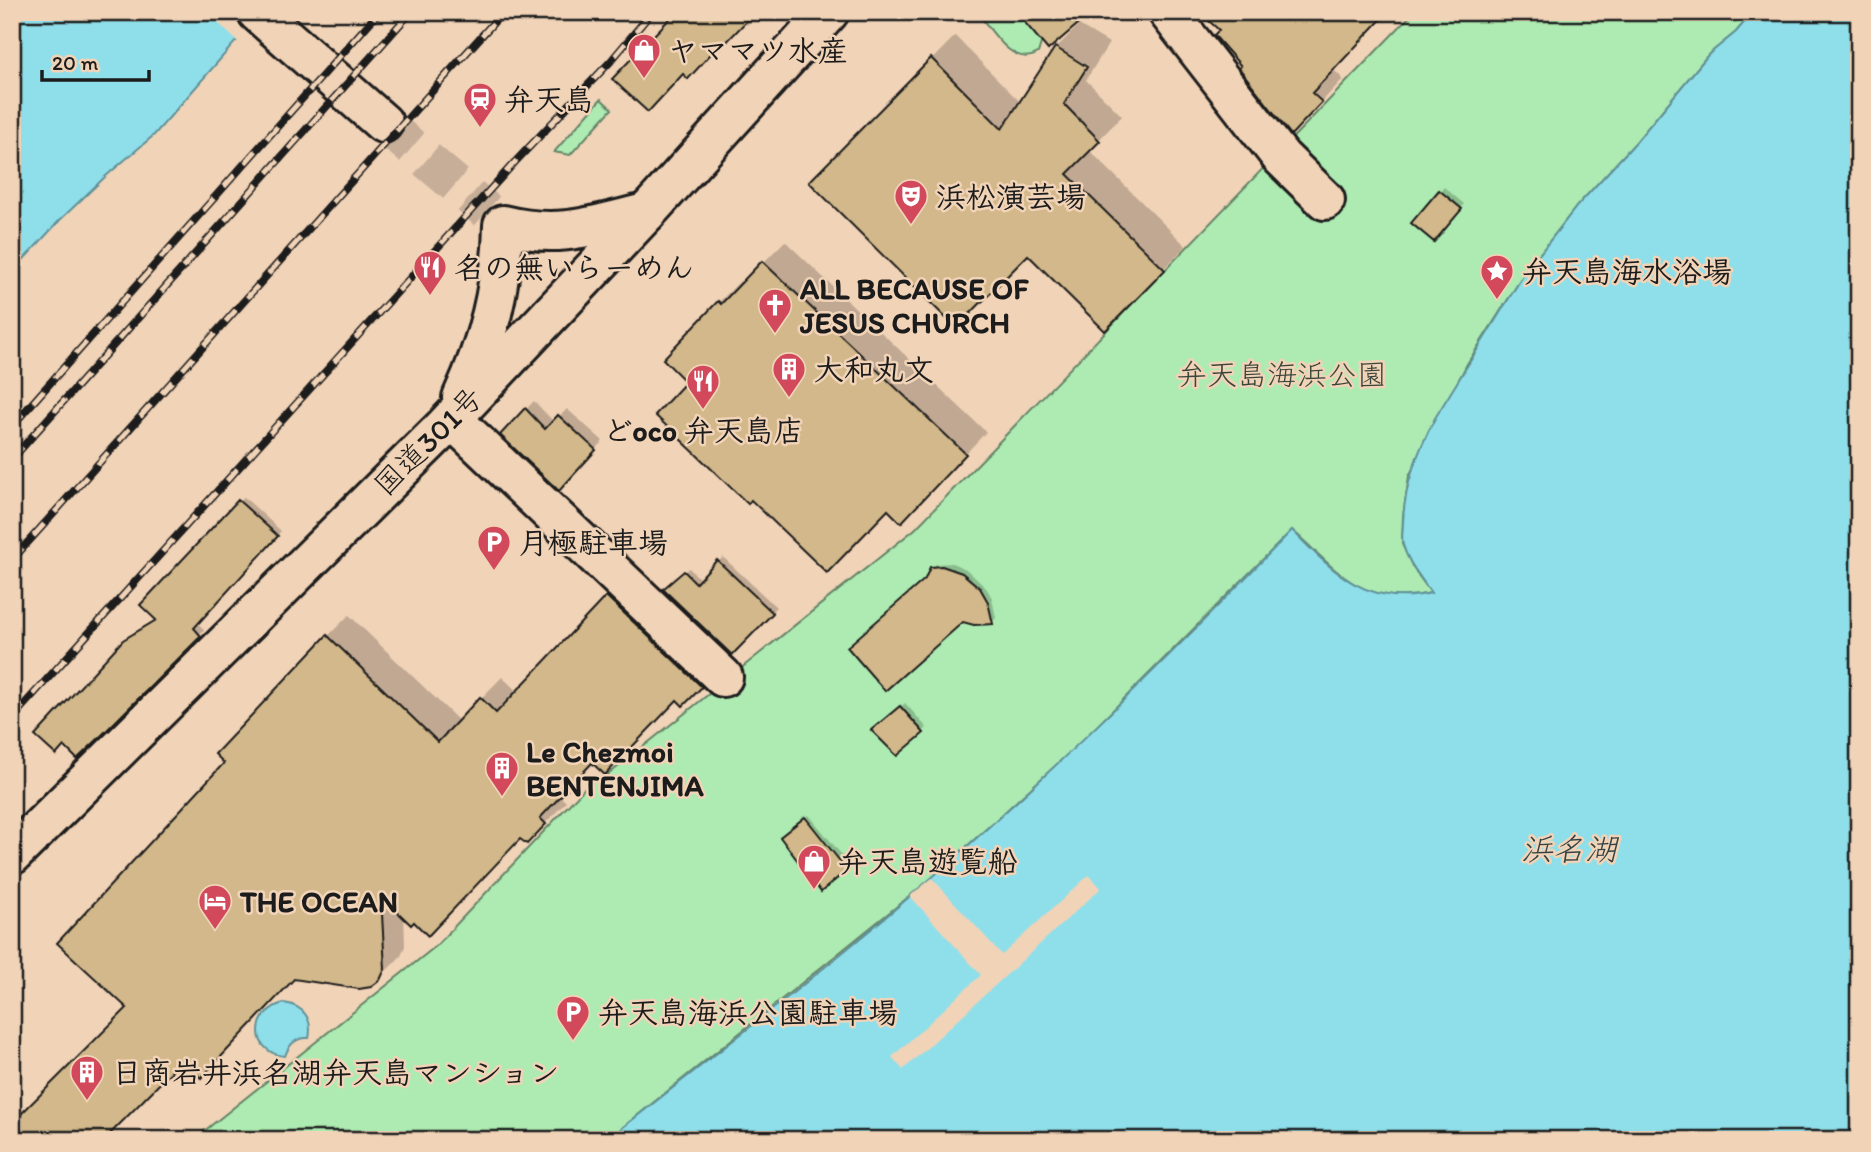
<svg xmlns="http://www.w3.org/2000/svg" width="1871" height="1152" viewBox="0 0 1871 1152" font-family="Itim,'Klee One',sans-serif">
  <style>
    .green { fill: #adebb2; stroke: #648467; stroke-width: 2 }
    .water { fill: #8fdfea; stroke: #619198; stroke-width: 2 }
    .pier { fill: #f1d3b7 }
    .shadow { fill: #0003 }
    .building { fill: #d2b88a; stroke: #1c1c1c; stroke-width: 2 }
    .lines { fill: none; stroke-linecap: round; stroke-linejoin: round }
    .minor-tunnel { stroke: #c6ae98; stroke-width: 38; stroke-dasharray: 38 19; stroke-linecap: butt }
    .minor-casing { stroke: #1c1c1c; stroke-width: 44 }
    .highway-casing { stroke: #1c1c1c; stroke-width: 44 }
    .minor { stroke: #f1d3b7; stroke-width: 38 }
    .highway { stroke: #f1d3b7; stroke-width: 38 }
    .rail-casing { stroke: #1c1c1c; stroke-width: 8 }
    .rail { stroke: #f1d3b7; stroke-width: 5; stroke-dasharray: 16; stroke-linecap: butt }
    .labels { text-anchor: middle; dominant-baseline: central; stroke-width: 5; stroke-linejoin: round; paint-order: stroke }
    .poi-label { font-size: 30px; font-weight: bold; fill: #1c1c1c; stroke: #f1d3b7; text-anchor: start }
    .park-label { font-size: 30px; fill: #39453a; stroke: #f1d3b7 }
    .street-label { font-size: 30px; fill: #1c1c1c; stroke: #f1d3b7 }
    .water-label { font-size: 32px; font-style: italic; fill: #334345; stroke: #f1d3b7 }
  </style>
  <rect width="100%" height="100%" fill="#f1d3b7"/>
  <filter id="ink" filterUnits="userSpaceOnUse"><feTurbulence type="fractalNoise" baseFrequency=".0143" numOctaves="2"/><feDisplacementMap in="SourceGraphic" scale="14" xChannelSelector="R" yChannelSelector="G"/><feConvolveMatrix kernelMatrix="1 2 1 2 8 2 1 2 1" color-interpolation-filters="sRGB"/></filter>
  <g filter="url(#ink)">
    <g class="green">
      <path d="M 977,12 L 1024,12 L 1042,40 L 1038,53 C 1013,69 991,29 977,12 Z"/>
      <path d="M 1414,12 L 1753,12 L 1736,32 L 1708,55 L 1636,142 L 1577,206 L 1524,274 L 1467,364 L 1409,476 L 1403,516 L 1402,544 L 1413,568 L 1431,593 C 1360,609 1339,571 1292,530 L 1074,749 L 932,878 L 607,1140 L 193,1140 L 436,946 L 594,778 L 599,782 L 915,529 Z"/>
      <polygon points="601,99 612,109 570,155 554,152"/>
    </g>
    <g class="water">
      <polygon points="12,12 296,12 236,41 154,135 106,176 60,220 12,272"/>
      <path d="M 1753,12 L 1859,12 L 1859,1140 L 607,1140 C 715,1054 825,970 929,880 C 1056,770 1175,651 1292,530 C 1333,572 1367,608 1431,593 C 1421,577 1408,563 1403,545 C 1401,539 1403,530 1403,523 C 1404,485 1418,451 1435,418 L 1524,274 L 1577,206 L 1636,142 L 1708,55 L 1736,32 Z"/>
      <path d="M 284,1003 C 304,1006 313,1019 309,1038 C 296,1037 289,1044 285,1056 C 250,1053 251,1011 284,1003 Z"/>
    </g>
    <g class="pier">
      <polygon points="207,12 299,12 297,15 239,43"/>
      <polygon points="1089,875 1101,888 903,1070 892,1057 981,975 910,896 932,878 1002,955"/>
    </g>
    <g class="shadow">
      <polygon points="678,12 759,12 747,25 743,22"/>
      <polygon points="1079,25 1109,43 1086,80 1122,116 1089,150 1186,246 1105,328 1028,252 812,182 955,36 1021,103 1056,48"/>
      <polygon points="1242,68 1333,69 1343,79 1314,110"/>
      <polygon points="1444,187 1464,204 1438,236 1413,223"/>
      <polygon points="785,241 986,432 923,499 888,508 689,382 719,302 740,281 743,283"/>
      <polygon points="534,401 554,422 567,409 603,441 567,480 503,434"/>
      <polygon points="244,497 281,531 197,622 204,630 77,757 64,744 37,736 129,636 157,619 143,605"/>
      <polygon points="723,557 776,607 732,653 665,589 689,568 701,580"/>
      <polygon points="952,563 966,569 987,589 992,598 996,618 992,622 927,579 936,564"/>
      <polygon points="629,576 722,665 683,704 677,698 593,761 560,796 566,802 527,842 521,837 414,919 404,915 405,946 401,956 379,978 294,977 129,1008 227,763 328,636 349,615 459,721 502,677 518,692"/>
      <polygon points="905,703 927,728 898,753 878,726"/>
      <polygon points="809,815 850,865 846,869 786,833"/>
    </g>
    <g class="building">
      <polygon points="676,12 755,12 721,48 718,46 688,79 683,74 648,112 612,79"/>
      <polygon points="1016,12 1092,12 1048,50"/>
      <polygon points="1199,12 1388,12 1312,93 1322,102 1291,135 1239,68 1241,66 1214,35 1219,30"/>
      <polygon points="1055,47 1087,67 1064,104 1100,141 1067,174 1165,270 1105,331 1028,255 956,328 809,182 931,58 1002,129"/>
      <polygon points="1439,190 1462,209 1434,242 1411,223"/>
      <polygon points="762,261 966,454 901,523 888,510 827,573 751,500 748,504 655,415 686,382 663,359 718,301 721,304"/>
      <polygon points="525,408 545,429 558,415 596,450 559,491 500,435"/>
      <polygon points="238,500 278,536 194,628 201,636 97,740 77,759 64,746 56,755 35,736 123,640 156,620 140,605"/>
      <polygon points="717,560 773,613 732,655 663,589 684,571 696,583"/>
      <polygon points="942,566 962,573 980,588 988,602 993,624 974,625 963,622 885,691 847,647 925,579 930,567"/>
      <polygon points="606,596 702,687 683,706 677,700 605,775 592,763 540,818 546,824 527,844 520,839 428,936 414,922 411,925 381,896 385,969 380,980 371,987 359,989 294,979 201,1078 182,1061 104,1140 12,1140 12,1123 127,1008 57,943 224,763 215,754 327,635 438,742 480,697 496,713"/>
      <polygon points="900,706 924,733 897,756 871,730"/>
      <polygon points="805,817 847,870 821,892 780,837"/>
    </g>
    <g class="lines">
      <polyline class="minor-tunnel" points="383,123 487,211"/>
      <defs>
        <g id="minor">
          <polyline points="257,12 383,123"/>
          <polyline points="1168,12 1281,157 1325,200"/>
          <polyline points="452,419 723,677"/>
        </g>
        <g id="highway">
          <path d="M 462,398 C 488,341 502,288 503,225 C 559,239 592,226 646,213"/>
          <polyline points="12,855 443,428 651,208 829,12"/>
        </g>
      </defs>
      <use href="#minor" class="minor-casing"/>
      <use href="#highway" class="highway-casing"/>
      <use href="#minor" class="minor"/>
      <use href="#highway" class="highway"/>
      <defs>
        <g id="rail">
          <polyline points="12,426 379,12"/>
          <polyline points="12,459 411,12"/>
          <polyline points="12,560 503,12"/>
          <polyline points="12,718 515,162 610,62 652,12"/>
        </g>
      </defs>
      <use href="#rail" class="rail-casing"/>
      <use href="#rail" class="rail"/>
    </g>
  </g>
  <defs>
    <symbol id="shop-pin" viewBox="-11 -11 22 30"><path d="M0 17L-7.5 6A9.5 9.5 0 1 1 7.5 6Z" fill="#d1495b" stroke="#f1d3b7"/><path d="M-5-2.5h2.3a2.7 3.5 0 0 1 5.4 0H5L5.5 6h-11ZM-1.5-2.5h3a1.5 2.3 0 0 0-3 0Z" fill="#fff"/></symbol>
    <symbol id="station-pin" viewBox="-11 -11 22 30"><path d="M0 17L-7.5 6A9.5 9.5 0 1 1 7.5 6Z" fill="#d1495b" stroke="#f1d3b7"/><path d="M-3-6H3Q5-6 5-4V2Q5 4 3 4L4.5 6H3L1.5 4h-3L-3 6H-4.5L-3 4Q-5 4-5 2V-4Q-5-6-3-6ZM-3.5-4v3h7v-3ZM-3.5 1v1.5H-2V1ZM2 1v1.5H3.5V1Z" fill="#fff"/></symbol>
    <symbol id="theatre-pin" viewBox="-11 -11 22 30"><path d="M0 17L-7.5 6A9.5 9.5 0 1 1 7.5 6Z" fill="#d1495b" stroke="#f1d3b7"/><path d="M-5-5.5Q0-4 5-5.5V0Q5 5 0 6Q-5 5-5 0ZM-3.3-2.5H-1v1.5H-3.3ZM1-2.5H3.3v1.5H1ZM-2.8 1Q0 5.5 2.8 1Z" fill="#fff"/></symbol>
    <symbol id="restaurant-pin" viewBox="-11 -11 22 30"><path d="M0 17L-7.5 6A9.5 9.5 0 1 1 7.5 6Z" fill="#d1495b" stroke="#f1d3b7"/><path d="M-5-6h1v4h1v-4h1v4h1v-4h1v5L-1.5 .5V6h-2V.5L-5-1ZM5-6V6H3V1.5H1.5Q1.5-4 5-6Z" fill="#fff"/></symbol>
    <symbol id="sight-pin" viewBox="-11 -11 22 30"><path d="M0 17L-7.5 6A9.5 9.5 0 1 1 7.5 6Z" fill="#d1495b" stroke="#f1d3b7"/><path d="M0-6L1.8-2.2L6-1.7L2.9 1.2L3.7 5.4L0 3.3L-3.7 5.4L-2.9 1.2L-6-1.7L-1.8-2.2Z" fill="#fff"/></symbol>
    <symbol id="church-pin" viewBox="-11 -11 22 30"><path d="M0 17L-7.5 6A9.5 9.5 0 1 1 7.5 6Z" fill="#d1495b" stroke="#f1d3b7"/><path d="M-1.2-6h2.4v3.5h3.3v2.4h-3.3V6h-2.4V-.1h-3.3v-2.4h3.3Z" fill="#fff"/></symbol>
    <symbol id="building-pin" viewBox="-11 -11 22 30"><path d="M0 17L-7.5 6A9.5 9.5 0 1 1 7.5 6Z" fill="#d1495b" stroke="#f1d3b7"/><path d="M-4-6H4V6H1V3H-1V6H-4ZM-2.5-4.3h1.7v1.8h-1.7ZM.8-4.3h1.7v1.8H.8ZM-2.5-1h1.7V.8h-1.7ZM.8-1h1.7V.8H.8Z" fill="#fff"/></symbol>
    <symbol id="parking-pin" viewBox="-11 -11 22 30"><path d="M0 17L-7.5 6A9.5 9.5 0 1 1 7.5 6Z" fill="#d1495b" stroke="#f1d3b7"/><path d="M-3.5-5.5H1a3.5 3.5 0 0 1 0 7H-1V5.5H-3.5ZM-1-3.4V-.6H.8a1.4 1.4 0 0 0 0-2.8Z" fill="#fff"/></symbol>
    <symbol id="hotel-pin" viewBox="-11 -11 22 30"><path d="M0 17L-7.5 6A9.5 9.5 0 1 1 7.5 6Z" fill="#d1495b" stroke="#f1d3b7"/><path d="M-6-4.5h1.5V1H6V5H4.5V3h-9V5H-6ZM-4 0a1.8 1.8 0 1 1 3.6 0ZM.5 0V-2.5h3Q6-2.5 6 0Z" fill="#fff"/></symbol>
  </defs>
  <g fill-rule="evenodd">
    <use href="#shop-pin" x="625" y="31" width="38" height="52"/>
    <use href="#station-pin" x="461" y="80" width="38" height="52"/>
    <use href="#theatre-pin" x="892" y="177" width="38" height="52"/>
    <use href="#restaurant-pin" x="411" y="248" width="38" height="52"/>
    <use href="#sight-pin" x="1478" y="252" width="38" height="52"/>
    <use href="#church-pin" x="756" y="286" width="38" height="52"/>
    <use href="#building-pin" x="770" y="350" width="38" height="52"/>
    <use href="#restaurant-pin" x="684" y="362" width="38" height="52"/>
    <use href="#parking-pin" x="475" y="523" width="38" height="52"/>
    <use href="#building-pin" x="483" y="749" width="38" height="52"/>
    <use href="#shop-pin" x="795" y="842" width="38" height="52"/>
    <use href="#hotel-pin" x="196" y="882" width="38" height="52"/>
    <use href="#parking-pin" x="554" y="993" width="38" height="52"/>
    <use href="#building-pin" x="68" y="1053" width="38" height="52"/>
  </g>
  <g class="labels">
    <g class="poi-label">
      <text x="668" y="50">ヤママツ水産</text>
      <text x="504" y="99">弁天島</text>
      <text x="936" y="196">浜松演芸場</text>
      <text x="454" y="267">名の無いらーめん</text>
      <text x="1522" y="271">弁天島海水浴場</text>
      <text x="800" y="288">ALL BECAUSE OF<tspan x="800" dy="34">JESUS CHURCH</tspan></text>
      <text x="814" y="369">大和丸文</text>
      <text x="703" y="430" text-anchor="middle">どoco 弁天島店</text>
      <text x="518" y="542">月極駐車場</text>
      <text x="526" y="751">Le Chezmoi<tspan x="526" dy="34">BENTENJIMA</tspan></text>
      <text x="838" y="861">弁天島遊覧船</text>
      <text x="240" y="901">THE OCEAN</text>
      <text x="598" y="1012">弁天島海浜公園駐車場</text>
      <text x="112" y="1072">日商岩井浜名湖弁天島マンション</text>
    </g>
    <g class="park-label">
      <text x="1282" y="374">弁天島海浜公園</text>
    </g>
    <g class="street-label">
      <text transform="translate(428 441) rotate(-45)">国道301号</text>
    </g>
    <g class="water-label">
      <text x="1569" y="849">浜名湖</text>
    </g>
  </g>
  <rect width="1871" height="1152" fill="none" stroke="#f1d3b7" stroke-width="42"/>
  <rect x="21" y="21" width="1829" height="1110" fill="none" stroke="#1c1c1c" stroke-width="2.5" filter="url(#ink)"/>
  <path d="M42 70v10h107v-10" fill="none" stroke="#1c1c1c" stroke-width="3.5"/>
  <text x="52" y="70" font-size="21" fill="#1c1c1c" stroke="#f1d3b7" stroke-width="5" paint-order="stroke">20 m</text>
</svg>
